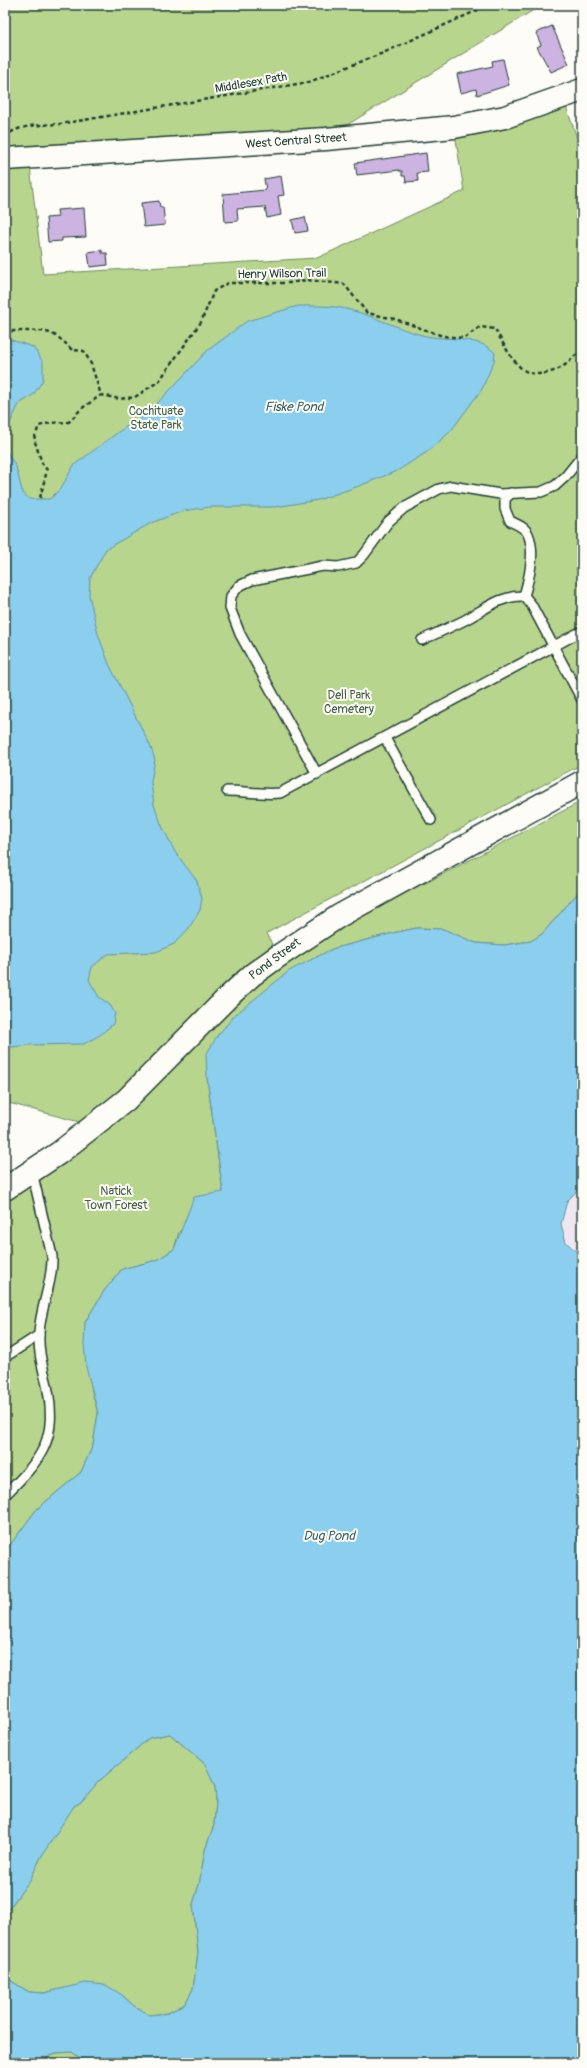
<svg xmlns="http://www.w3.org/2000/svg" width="587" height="2068" viewBox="0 0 587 2068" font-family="Pangolin,sans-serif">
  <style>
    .built { fill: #efe6f0 }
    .green { fill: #b8d58d; stroke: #6c8960 }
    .water { fill: #8bceed; stroke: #6094a3 }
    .building { fill: #cdb3e1; stroke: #1f3d34 }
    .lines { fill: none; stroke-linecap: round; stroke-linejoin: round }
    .service-casing { stroke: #1f3d34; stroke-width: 12 }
    .tertiary-casing { stroke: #1f3d34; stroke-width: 25 }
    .secondary-casing { stroke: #1f3d34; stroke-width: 25 }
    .path { stroke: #1f3d34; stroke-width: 2.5; stroke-dasharray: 4 3; stroke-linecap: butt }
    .service { stroke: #fdfcf7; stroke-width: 9 }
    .tertiary { stroke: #fdfcf7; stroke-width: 22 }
    .secondary { stroke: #fdfcf7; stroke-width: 22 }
    .labels { text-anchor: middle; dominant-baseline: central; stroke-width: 4; stroke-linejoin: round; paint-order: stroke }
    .street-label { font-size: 12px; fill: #1f3d34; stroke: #fdfcf7 }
    .park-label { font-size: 12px; fill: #45634a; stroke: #fdfcf7 }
    .water-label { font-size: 13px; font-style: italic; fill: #3a6162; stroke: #fdfcf7 }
  </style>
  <rect width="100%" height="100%" fill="#fdfcf7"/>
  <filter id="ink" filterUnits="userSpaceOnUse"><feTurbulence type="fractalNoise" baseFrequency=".025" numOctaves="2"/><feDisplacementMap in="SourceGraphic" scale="8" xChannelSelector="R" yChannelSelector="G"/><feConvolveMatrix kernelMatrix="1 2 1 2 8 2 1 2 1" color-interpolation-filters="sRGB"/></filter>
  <g filter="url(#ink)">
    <polygon class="built" points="582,1186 582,1257 566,1242 561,1224 567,1201"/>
    <g class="green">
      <polygon points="5,5 544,5 532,11 347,125 306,130 5,148"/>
      <polygon points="563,98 582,152 582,764 267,933 277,956 419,871 424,884 582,801 582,888 542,934 531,941 504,945 476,943 443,929 417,928 397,932 332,949 311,960 236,1014 217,1036 207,1078 223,1193 179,1232 174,1249 157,1260 122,1269 104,1291 85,1322 92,1392 98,1413 93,1445 81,1472 36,1510 5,1552 5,1189 94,1126 5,1102 5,159 29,159 43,274 317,258 464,191 454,127"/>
      <polygon points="170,1734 205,1764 215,1787 216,1802 214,1825 205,1850 199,1885 193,1904 198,1953 193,1989 185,2004 168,2013 149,2015 134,2006 122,1995 61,1989 44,1993 29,1992 5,1977 5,1914 30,1880 41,1857 62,1824 74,1806 81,1802 98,1782 149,1738"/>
      <polygon points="72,2052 87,2063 40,2063 55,2053"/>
    </g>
    <g class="water">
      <path d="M 298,306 C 316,306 333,305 350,310 C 375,316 398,329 422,335 C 445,341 479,335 495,353 L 494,361 L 482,389 L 450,432 L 427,452 L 397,471 L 359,486 L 318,500 L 275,507 L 210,507 L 183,511 L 151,523 L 106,549 L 90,578 L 89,595 L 98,634 L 109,664 L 150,745 L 155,760 L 151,781 L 154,805 L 162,826 L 175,852 L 197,881 L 202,898 L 200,910 L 189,928 L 174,944 L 156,952 L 108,954 L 92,967 L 89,980 L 99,997 L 110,1005 L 115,1013 L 113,1024 L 100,1035 L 84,1044 L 28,1045 L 5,1048 L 5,436 L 6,450 L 16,467 L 23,494 L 30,499 L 50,499 L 61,488 L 74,465 L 121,430 L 147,414 L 207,351 L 247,321 Z"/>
      <polygon points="5,338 33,347 43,362 43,380 33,395 19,404 5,434"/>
      <polygon points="582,888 582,1186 567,1201 561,1224 566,1242 582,1257 582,2063 87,2063 72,2052 55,2053 40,2063 5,2063 5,1977 29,1992 44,1993 85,1983 106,1985 122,1995 134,2006 149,2015 168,2013 185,2004 193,1989 198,1953 193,1904 199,1885 205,1850 214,1825 216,1802 215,1787 205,1764 170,1734 149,1738 98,1782 81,1802 74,1806 41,1857 30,1880 5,1914 5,1552 36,1510 81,1472 93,1445 98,1413 86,1367 84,1344 85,1322 104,1291 122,1269 157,1260 174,1249 194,1197 223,1192 207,1078 206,1055 217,1036 236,1014 289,971 332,949 397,932 417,928 443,929 476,943 504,945 531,941 542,934"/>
    </g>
    <g class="building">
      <polygon points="552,26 569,64 551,72 537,47 541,45 536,33"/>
      <polygon points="503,59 509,85 477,95 476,89 461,93 457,74 493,66 492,61"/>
      <polygon points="426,153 428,172 417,173 418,181 406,182 405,176 402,176 402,171 399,171 399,170 357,175 355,163"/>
      <polygon points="281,176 284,195 278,196 281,215 267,218 265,207 237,209 238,221 225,222 223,194 266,190 264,179"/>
      <polygon points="159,201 160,207 163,207 165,225 144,227 141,203"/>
      <polygon points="84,208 86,237 62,238 62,241 48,242 46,218 58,217 57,210"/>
      <polygon points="305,217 308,231 295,233 292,220"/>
      <polygon points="102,250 102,253 107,253 108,265 90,267 88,252"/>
    </g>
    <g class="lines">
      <defs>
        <g id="service">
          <path d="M 511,493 L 505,499 L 505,509 L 510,521 C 516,524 525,527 528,534 C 536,552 529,579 524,596"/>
          <path d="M 422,640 C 437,633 451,627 465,620 C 484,610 501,595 524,596 L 531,604 L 582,700"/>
          <polyline points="385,738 431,820"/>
          <polyline points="317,774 240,634 230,608 231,596 239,586 252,580 323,566 338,567 356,563 364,555 388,522 404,508 439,489 451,486 500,494 541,492 555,486 566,476 582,456"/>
          <path d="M 227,791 C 245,791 262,795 280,793 L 582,631"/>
          <polyline points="5,1357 39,1335"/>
          <path d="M 5,1495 C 42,1458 58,1441 47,1385 C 43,1368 38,1352 39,1334 C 40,1307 53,1283 52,1256 L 32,1172"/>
        </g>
        <polyline id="tertiary" points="5,1189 59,1153 126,1100 227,998 252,975 277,957 339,916 582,782"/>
        <polyline id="secondary" points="5,159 326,139 454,127 505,117 582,90"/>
      </defs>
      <use href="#service" class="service-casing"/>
      <use href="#tertiary" class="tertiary-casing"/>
      <use href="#secondary" class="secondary-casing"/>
      <g class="path">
        <path d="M 5,137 C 17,124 44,125 60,124 L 309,82 L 383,53 L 489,5"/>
        <path d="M 5,328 L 10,331 C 41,332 49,325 72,350 L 84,351 L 91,364 L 101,395 L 120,399 L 135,397 L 159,381 L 201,322 L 214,291 L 228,283 L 289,283 L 306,280 L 344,284 L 367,313 L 395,319 L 443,336 L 464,338 L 480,327 L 495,329 C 502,341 509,356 519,366 C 530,379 553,374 565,365 C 571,361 575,353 582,352"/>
        <polyline points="40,498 47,470 42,463 34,439 39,426 50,423 69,422 81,409 101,395"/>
      </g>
      <use href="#service" class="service"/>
      <use href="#tertiary" class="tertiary"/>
      <use href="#secondary" class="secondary"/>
    </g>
  </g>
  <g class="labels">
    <g class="street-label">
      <text transform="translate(251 83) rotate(-10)">Middlesex Path</text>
      <text transform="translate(296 141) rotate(-4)">West Central Street</text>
      <text transform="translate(282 274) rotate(-1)">Henry Wilson Trail</text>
      <text transform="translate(275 959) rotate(-37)">Pond Street</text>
    </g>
    <g class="park-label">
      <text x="156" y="411">Cochituate<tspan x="156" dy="14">State Park</tspan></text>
      <text x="349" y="695">Dell Park<tspan x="349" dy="14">Cemetery</tspan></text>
      <text x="116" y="1191">Natick<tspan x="116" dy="14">Town Forest</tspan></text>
    </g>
    <g class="water-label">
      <text x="294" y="407">Fiske Pond</text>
      <text x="329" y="1536">Dug Pond</text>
    </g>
  </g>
  <rect width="587" height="2068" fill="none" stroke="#fdfcf7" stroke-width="20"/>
  <rect x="10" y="10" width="567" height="2048" fill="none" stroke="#1f3d34" stroke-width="1.5" filter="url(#ink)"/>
</svg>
